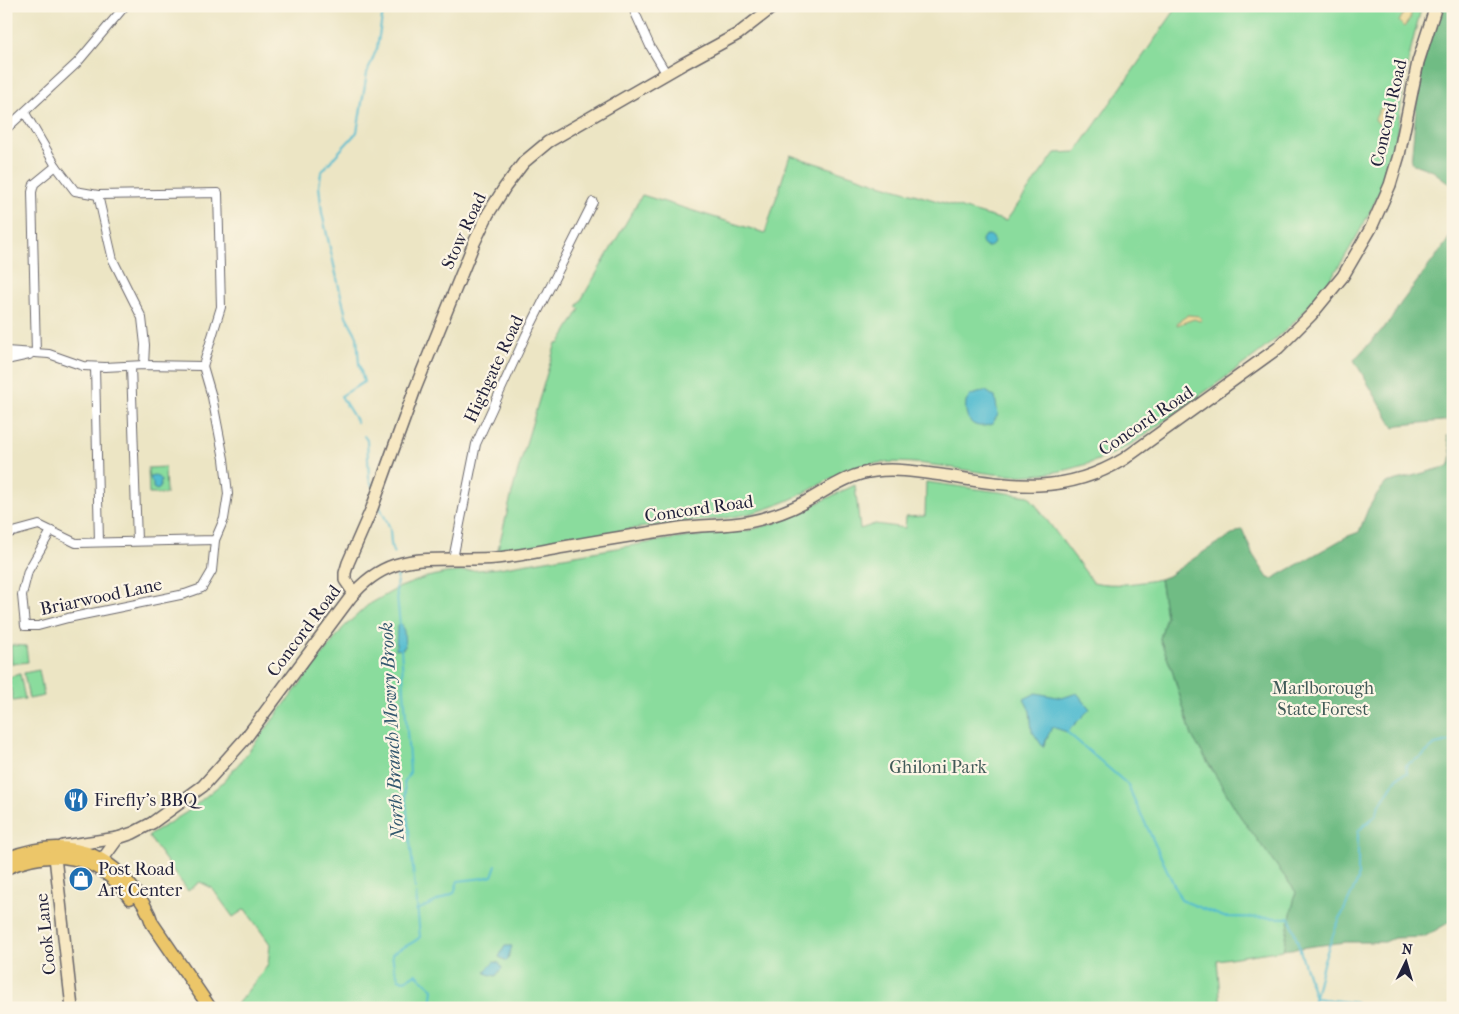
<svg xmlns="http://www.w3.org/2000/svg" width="1459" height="1014" viewBox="0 0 1459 1014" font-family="'IM FELL French Canon',serif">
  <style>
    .green { fill: #8adc9d; stroke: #567f6c }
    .forest { fill: #6fbc84; stroke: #486f60 }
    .sand { fill: #eeda9e; stroke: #887e6c }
    .water { fill: #53bcd0; stroke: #3a6f86 }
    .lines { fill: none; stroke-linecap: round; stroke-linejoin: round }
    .stream { stroke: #53bcd0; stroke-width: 2 }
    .street-casing { stroke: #69666b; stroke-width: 10 }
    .secondary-casing { stroke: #69666b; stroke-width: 14 }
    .primary-casing { stroke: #69666b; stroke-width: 15 }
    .street { stroke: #fff; stroke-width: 8 }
    .secondary { stroke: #f7e8c3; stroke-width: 11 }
    .primary { stroke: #ecc669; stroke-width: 12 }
    .labels { text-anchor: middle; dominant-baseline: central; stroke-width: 4.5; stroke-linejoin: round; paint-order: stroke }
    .street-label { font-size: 18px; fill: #22223b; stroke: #fcf5e5 }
    .park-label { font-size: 18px; fill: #415a58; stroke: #fcf5e5 }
    .poi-label { font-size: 18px; fill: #22223b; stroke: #fcf5e5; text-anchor: start }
    .water-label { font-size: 19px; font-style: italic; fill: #33586f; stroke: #fcf5e5 }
  </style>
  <rect width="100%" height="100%" fill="#fcf5e5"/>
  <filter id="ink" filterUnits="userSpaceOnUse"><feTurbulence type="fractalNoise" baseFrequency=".02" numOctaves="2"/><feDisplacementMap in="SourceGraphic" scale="10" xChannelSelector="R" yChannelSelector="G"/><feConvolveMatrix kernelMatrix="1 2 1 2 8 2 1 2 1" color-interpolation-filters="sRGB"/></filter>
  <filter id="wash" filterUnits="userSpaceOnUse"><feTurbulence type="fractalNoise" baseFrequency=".0096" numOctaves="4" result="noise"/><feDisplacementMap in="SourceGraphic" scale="20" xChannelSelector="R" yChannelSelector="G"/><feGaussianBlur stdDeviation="1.12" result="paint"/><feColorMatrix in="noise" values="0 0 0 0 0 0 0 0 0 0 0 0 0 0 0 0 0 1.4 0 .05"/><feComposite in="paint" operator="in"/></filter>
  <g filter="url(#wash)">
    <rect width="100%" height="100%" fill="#ece5c4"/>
    <g class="green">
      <path d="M 1178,6 L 1422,6 C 1406,60 1399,115 1392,171 L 1390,171 C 1365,223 1339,276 1298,318 C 1275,342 1248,361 1222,380 C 1193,400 1164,421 1135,442 C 1093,467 1044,480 994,474 C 952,469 913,458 870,464 C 844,468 822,485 798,496 C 783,503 768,509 752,513 C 722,521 689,520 658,525 C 604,533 551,543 497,553 L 515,481 L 555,346 L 556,343 L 559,344 L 580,309 L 577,307 L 642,195 L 765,233 L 790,155 L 883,185 L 1006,221 L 1055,153 L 1076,152 Z"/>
      <polygon points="165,467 166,494 149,494 148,468"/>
      <path d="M 926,482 L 1029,496 L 1093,582 C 1114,587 1139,583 1160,579 L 1166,616 L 1160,639 L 1172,670 L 1192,736 L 1240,816 L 1296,892 L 1283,950 L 1217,960 L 1221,1008 L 234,1008 L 268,965 L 270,944 L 245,909 L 233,917 L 212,888 L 200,882 L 188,891 L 148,836 L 187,812 L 222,783 L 242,760 L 343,628 L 368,605 L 398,588 L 427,577 L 446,573 L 499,568 L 664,540 L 750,530 L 775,523 L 855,485 L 860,529 L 875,524 L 905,528 L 906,517 L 925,516 Z"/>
      <polygon points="11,645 26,646 28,662 12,664"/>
      <polygon points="39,670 44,696 29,699 24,673"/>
      <polygon points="20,674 25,699 13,701 9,677"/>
    </g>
    <g class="forest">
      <polygon points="1437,6 1453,6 1453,186 1433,171 1411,163 1418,86"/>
      <polygon points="1453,231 1453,420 1400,425 1394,428 1354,360 1390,321 1401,303 1446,243"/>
      <path d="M 1453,435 L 1453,920 L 1424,937 L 1394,938 L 1385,942 L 1345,942 L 1283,950 L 1296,892 L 1240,816 L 1192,736 L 1172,670 L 1160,639 L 1166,616 L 1160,579 L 1168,576 L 1205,551 L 1242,529 L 1253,555 L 1268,578 L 1272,579 L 1346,537 L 1359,532 L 1368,509 L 1377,494 L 1386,483 L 1449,466 C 1454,456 1450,446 1447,436 Z"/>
    </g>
    <g class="sand">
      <polygon points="1410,9 1412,9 1410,19 1404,27 1399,22 1404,12"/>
      <polygon points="1383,107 1387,110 1385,122 1379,124 1375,119 1380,109"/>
      <polygon points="1188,315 1199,316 1202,319 1200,321 1194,319 1177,325 1178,322"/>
    </g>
    <g class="water">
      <circle cx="988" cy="241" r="6"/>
      <path d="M 986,391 L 995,397 L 998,415 L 992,424 C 973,431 964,420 966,402 L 971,395 Z"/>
      <polygon points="152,475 158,477 161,480 160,488 157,490 153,488 153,484 150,478"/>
      <polygon points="401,624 404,631 405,647 401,650 396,649 397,625"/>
      <polygon points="1036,693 1062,698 1077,693 1090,709 1067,732 1052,727 1043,747 1032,731 1030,711 1024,699"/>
      <polygon points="505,946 512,946 507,961 499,957"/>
      <polygon points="494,962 499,963 502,968 496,976 487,974 485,971"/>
    </g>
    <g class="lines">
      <g class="stream">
        <polyline points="357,422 341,396 364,382 359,364 357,336 346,316 339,287 322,213 319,186 321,173 328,164 357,132 367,73 377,48 384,6"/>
        <polyline points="364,436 367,440 369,478 373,488"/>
        <path d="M 379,504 C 381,512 389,523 390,530 C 391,539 390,546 394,554"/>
        <polyline points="398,573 396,588 400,625"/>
        <polyline points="401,649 410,772 404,783 415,888"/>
        <polyline points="1067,732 1127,784 1181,900 1224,917 1290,918 1315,998 1357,1003 1363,1008"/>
        <path d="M 416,894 L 420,937 C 412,945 401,947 392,954 L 394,967 L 399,979 L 403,981 L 416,974 L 433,989 L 431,1008"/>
        <path d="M 416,910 C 430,906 441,898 454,893 L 458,881 L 484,878 L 492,876 L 496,865"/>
        <polyline points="1312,1008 1324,960 1336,927 1358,880 1358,831 1376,815 1379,806 1391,787 1399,776 1407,773 1406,765 1422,756 1435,745 1453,741"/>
      </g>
    </g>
  </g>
  <g filter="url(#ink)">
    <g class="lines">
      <defs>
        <g id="street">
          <polyline points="632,6 650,46 666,73"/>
          <polyline points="25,113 56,166 75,191 98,195 218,193 221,307 203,366"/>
          <polyline points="6,129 77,63 125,6"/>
          <polyline points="98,195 113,260 142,318 145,345 144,365"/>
          <polyline points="6,351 49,354 83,366 105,367 144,365 203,366 212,397 224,459 228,494 224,519 215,540 76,543 39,525 6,534"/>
          <polyline points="36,353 32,192 34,184 56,166"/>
          <polyline points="6,360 29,355"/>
          <polyline points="131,366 137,541"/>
          <polyline points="95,367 99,542"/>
          <polyline points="51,531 28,571 22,595 25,626 38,626 68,618 185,594 202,588 212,571 215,540"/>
          <polyline points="453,559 476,444 526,335 593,202"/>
        </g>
        <g id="secondary">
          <polyline points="354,593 345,580 345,573 348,563 372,508 415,389 474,243 488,214 505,187 524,162 548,142 683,64 738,34 774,6"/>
          <path d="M 63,846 L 118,838 L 133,833 L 152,823 L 203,786 L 245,739 L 350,598 C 362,583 377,571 395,565 C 427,555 463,561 496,558 C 519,556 541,551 564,547 C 602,540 641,534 680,528 C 702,525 726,526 748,522 C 768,518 788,511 805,502 C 829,489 848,474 875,471 C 899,468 924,473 948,476 C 1013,487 1065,495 1124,459 L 1278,348 L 1311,315 L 1343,276 L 1371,228 L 1390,185 L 1399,155 L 1418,62 L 1436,6"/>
          <polyline points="55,857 72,1008"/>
          <polyline points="92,861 105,856 118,838"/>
        </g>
        <g id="primary">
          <path d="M 6,859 C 55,839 101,845 133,889 C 141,900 148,909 152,923 L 210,1008"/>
          <path d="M 6,868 C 54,847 99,855 130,898"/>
        </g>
      </defs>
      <use href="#street" class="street-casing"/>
      <use href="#secondary" class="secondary-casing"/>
      <use href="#primary" class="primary-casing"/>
      <use href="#street" class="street"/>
      <use href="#secondary" class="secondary"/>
      <use href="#primary" class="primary"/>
    </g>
  </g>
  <defs>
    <symbol id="restaurant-disc" viewBox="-11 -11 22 22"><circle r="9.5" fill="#1f6fb2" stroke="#fcf5e5"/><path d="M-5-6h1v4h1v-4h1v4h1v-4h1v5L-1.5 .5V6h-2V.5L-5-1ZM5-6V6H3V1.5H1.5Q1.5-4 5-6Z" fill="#fff"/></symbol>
    <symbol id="shop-disc" viewBox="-11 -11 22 22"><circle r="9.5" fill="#1f6fb2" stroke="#fcf5e5"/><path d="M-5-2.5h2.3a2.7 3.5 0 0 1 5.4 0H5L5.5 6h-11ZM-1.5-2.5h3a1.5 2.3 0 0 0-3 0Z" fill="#fff"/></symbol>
  </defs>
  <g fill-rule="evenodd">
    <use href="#restaurant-disc" x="62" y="786" width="28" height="28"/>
    <use href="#shop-disc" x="67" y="865" width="28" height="28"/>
  </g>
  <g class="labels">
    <g class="street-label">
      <text transform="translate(1389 113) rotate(-77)">Concord Road</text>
      <text transform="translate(464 231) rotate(-65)">Stow Road</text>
      <text transform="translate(494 369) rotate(-65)">Highgate Road</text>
      <text transform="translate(1146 421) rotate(-34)">Concord Road</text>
      <text transform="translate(699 509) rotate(-8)">Concord Road</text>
      <text transform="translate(101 597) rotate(-12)">Briarwood Lane</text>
      <text transform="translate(304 631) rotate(-53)">Concord Road</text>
      <text transform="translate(46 934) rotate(-96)">Cook Lane</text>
    </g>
    <g class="park-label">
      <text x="1323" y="688">Marlborough<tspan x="1323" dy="21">State Forest</tspan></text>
      <text x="938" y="767">Ghiloni Park</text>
    </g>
    <g class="poi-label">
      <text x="94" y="800">Firefly's BBQ</text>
      <text x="98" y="869">Post Road<tspan x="98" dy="21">Art Center</tspan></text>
    </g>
    <g class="water-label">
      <text transform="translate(392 731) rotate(-93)">North Branch Mowry Brook</text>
    </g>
  </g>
  <rect width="1459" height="1014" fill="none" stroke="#fcf5e5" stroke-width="25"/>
  <g transform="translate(1406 962) rotate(5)" stroke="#fcf5e5" stroke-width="4" paint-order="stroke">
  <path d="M0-4L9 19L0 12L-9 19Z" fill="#22223b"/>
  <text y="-8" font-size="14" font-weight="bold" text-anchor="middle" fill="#22223b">N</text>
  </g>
</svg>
